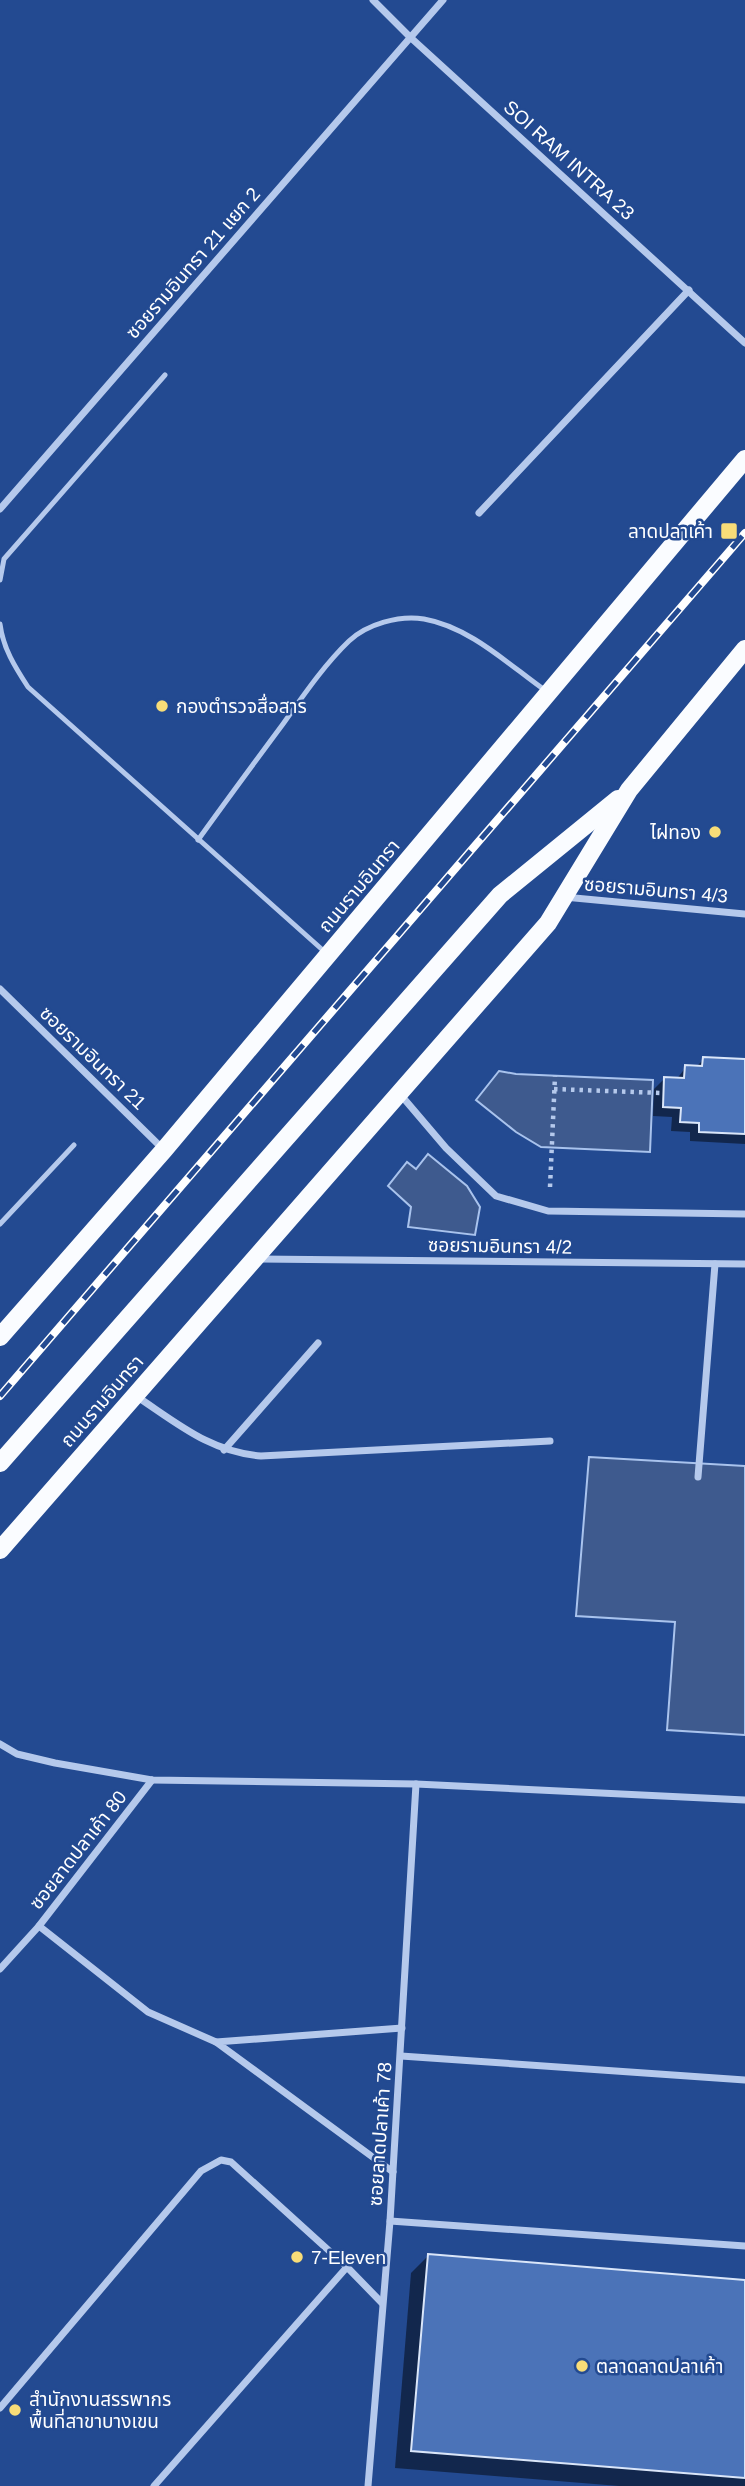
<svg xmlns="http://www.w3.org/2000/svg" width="745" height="2486" viewBox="0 0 745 2486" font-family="Arial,'Noto Sans Thai',sans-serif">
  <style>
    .water { fill: #3e5a8e; stroke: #a9c3ed; stroke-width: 2 }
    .shadow { fill: #0007 }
    .building { fill: #4b73b8; stroke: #dae6f9; stroke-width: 2 }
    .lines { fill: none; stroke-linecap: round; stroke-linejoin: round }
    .path { stroke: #b5c9ec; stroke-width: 4.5; stroke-dasharray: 3.5 5; stroke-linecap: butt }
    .lane { stroke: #b5c9ec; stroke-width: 5 }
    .street { stroke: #b5c9ec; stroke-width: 7 }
    .primary { stroke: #fafcff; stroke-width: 18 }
    .rail-casing { stroke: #fff; stroke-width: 8 }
    .rail { stroke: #234a91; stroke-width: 5; stroke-dasharray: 16; stroke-linecap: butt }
    .poi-dot { fill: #f8dd78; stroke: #234a91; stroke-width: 2.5 }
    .labels { text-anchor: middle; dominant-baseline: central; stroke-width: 5; stroke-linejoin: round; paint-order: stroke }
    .street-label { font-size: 19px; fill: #fff; stroke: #234a91 }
    .poi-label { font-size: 19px; fill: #fff; stroke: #234a91; text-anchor: start }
  </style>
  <rect width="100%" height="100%" fill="#234a91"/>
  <g class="water">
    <polygon points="499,1071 516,1074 653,1080 650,1152 541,1147 516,1132 476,1100"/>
    <polygon points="428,1154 467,1186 480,1207 475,1235 408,1227 411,1207 388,1186 407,1162 416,1169"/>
    <polygon points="589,1457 745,1466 745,1735 667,1730 675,1622 576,1616"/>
  </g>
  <g class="shadow">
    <polygon points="704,1059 745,1061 745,1144 690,1141 690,1132 671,1131 672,1117 653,1116 654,1089 664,1079 676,1080 686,1067 695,1068"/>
    <polygon points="428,2256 745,2282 745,2486 619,2486 395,2468 411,2273"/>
  </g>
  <g class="building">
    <polygon points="703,1057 745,1059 745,1134 699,1132 699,1123 680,1122 681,1108 663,1107 664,1077 684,1078 685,1065 702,1066"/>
    <polygon points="428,2254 745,2280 745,2478 411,2451"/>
  </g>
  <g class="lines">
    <g class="path">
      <polyline points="554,1089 662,1093"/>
      <polyline points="550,1187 555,1076"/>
    </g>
    <g class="lane">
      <polyline points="0,580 4,559 165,375"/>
      <path d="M 0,624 C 3,648 15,667 28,687 L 326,953"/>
      <path d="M 198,840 C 226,801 254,763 283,724 C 303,696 324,665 349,641 C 367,624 399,615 424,619 C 470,627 509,665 546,691"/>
      <polyline points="0,1224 74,1145"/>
    </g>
    <g class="street">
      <polyline points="373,0 410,37 745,343"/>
      <polyline points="0,509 443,0"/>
      <polyline points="479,513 689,290"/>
      <polyline points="564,897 745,914"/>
      <polyline points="0,989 164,1150"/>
      <polyline points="400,1094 446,1148 496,1196 548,1211 745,1214"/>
      <polyline points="259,1259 745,1264"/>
      <path d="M 136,1396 C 177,1423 210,1452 261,1456 L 550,1441"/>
      <polyline points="224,1450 318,1343"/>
      <polyline points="698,1477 715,1264"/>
      <polyline points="0,1744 17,1754 55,1763 152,1780 416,1784 745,1800"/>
      <polyline points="39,1926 148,2012 216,2042"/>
      <polyline points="0,1969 39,1926 152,1780"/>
      <polyline points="401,2056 745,2080"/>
      <polyline points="393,2172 216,2042 402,2028"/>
      <polyline points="390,2221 745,2246"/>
      <polyline points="0,2408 201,2171 221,2160 231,2162 347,2267 382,2303"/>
      <polyline points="154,2486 347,2267"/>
      <polyline points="368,2486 390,2221 416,1784"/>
    </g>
    <g class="primary">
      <polyline points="0,1337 164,1150 745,459"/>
      <polyline points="0,1463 500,895 618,799"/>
      <polyline points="0,1550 548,923 629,790 745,649"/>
    </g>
    <defs>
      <polyline id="rail" points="0,1396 745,533"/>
    </defs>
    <use href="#rail" class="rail-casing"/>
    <use href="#rail" class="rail"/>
  </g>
  <g class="poi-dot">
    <rect x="720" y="522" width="18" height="18" rx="3.5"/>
    <circle cx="162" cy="706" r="7"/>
    <circle cx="715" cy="832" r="7"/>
    <circle cx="297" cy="2257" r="7"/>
    <circle cx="582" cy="2366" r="7"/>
    <circle cx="15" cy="2410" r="7"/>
  </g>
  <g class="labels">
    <g class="street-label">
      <text transform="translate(569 160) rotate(42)">SOI RAM INTRA 23</text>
      <text transform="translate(193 263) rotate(-49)">ซอยรามอินทรา 21 แยก 2</text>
      <text transform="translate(359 886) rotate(-50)">ถนนรามอินทรา</text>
      <text transform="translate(656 890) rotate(5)">ซอยรามอินทรา 4/3</text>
      <text transform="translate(93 1058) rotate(44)">ซอยรามอินทรา 21</text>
      <text transform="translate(500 1246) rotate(1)">ซอยรามอินทรา 4/2</text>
      <text transform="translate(102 1401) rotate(-49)">ถนนรามอินทรา</text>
      <text transform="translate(78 1850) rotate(-52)">ซอยลาดปลาเค้า 80</text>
      <text transform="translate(380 2134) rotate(-86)">ซอยลาดปลาเค้า 78</text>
    </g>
    <g class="poi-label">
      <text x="713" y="531" text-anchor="end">ลาดปลาเค้า</text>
      <text x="176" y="706">กองตำรวจสื่อสาร</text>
      <text x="701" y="832" text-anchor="end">ไฝทอง</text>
      <text x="311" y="2257">7-Eleven</text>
      <text x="596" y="2366">ตลาดลาดปลาเค้า</text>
      <text x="29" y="2399">สำนักงานสรรพากร<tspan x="29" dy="22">พื้นที่สาขาบางเขน</tspan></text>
    </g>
  </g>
</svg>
